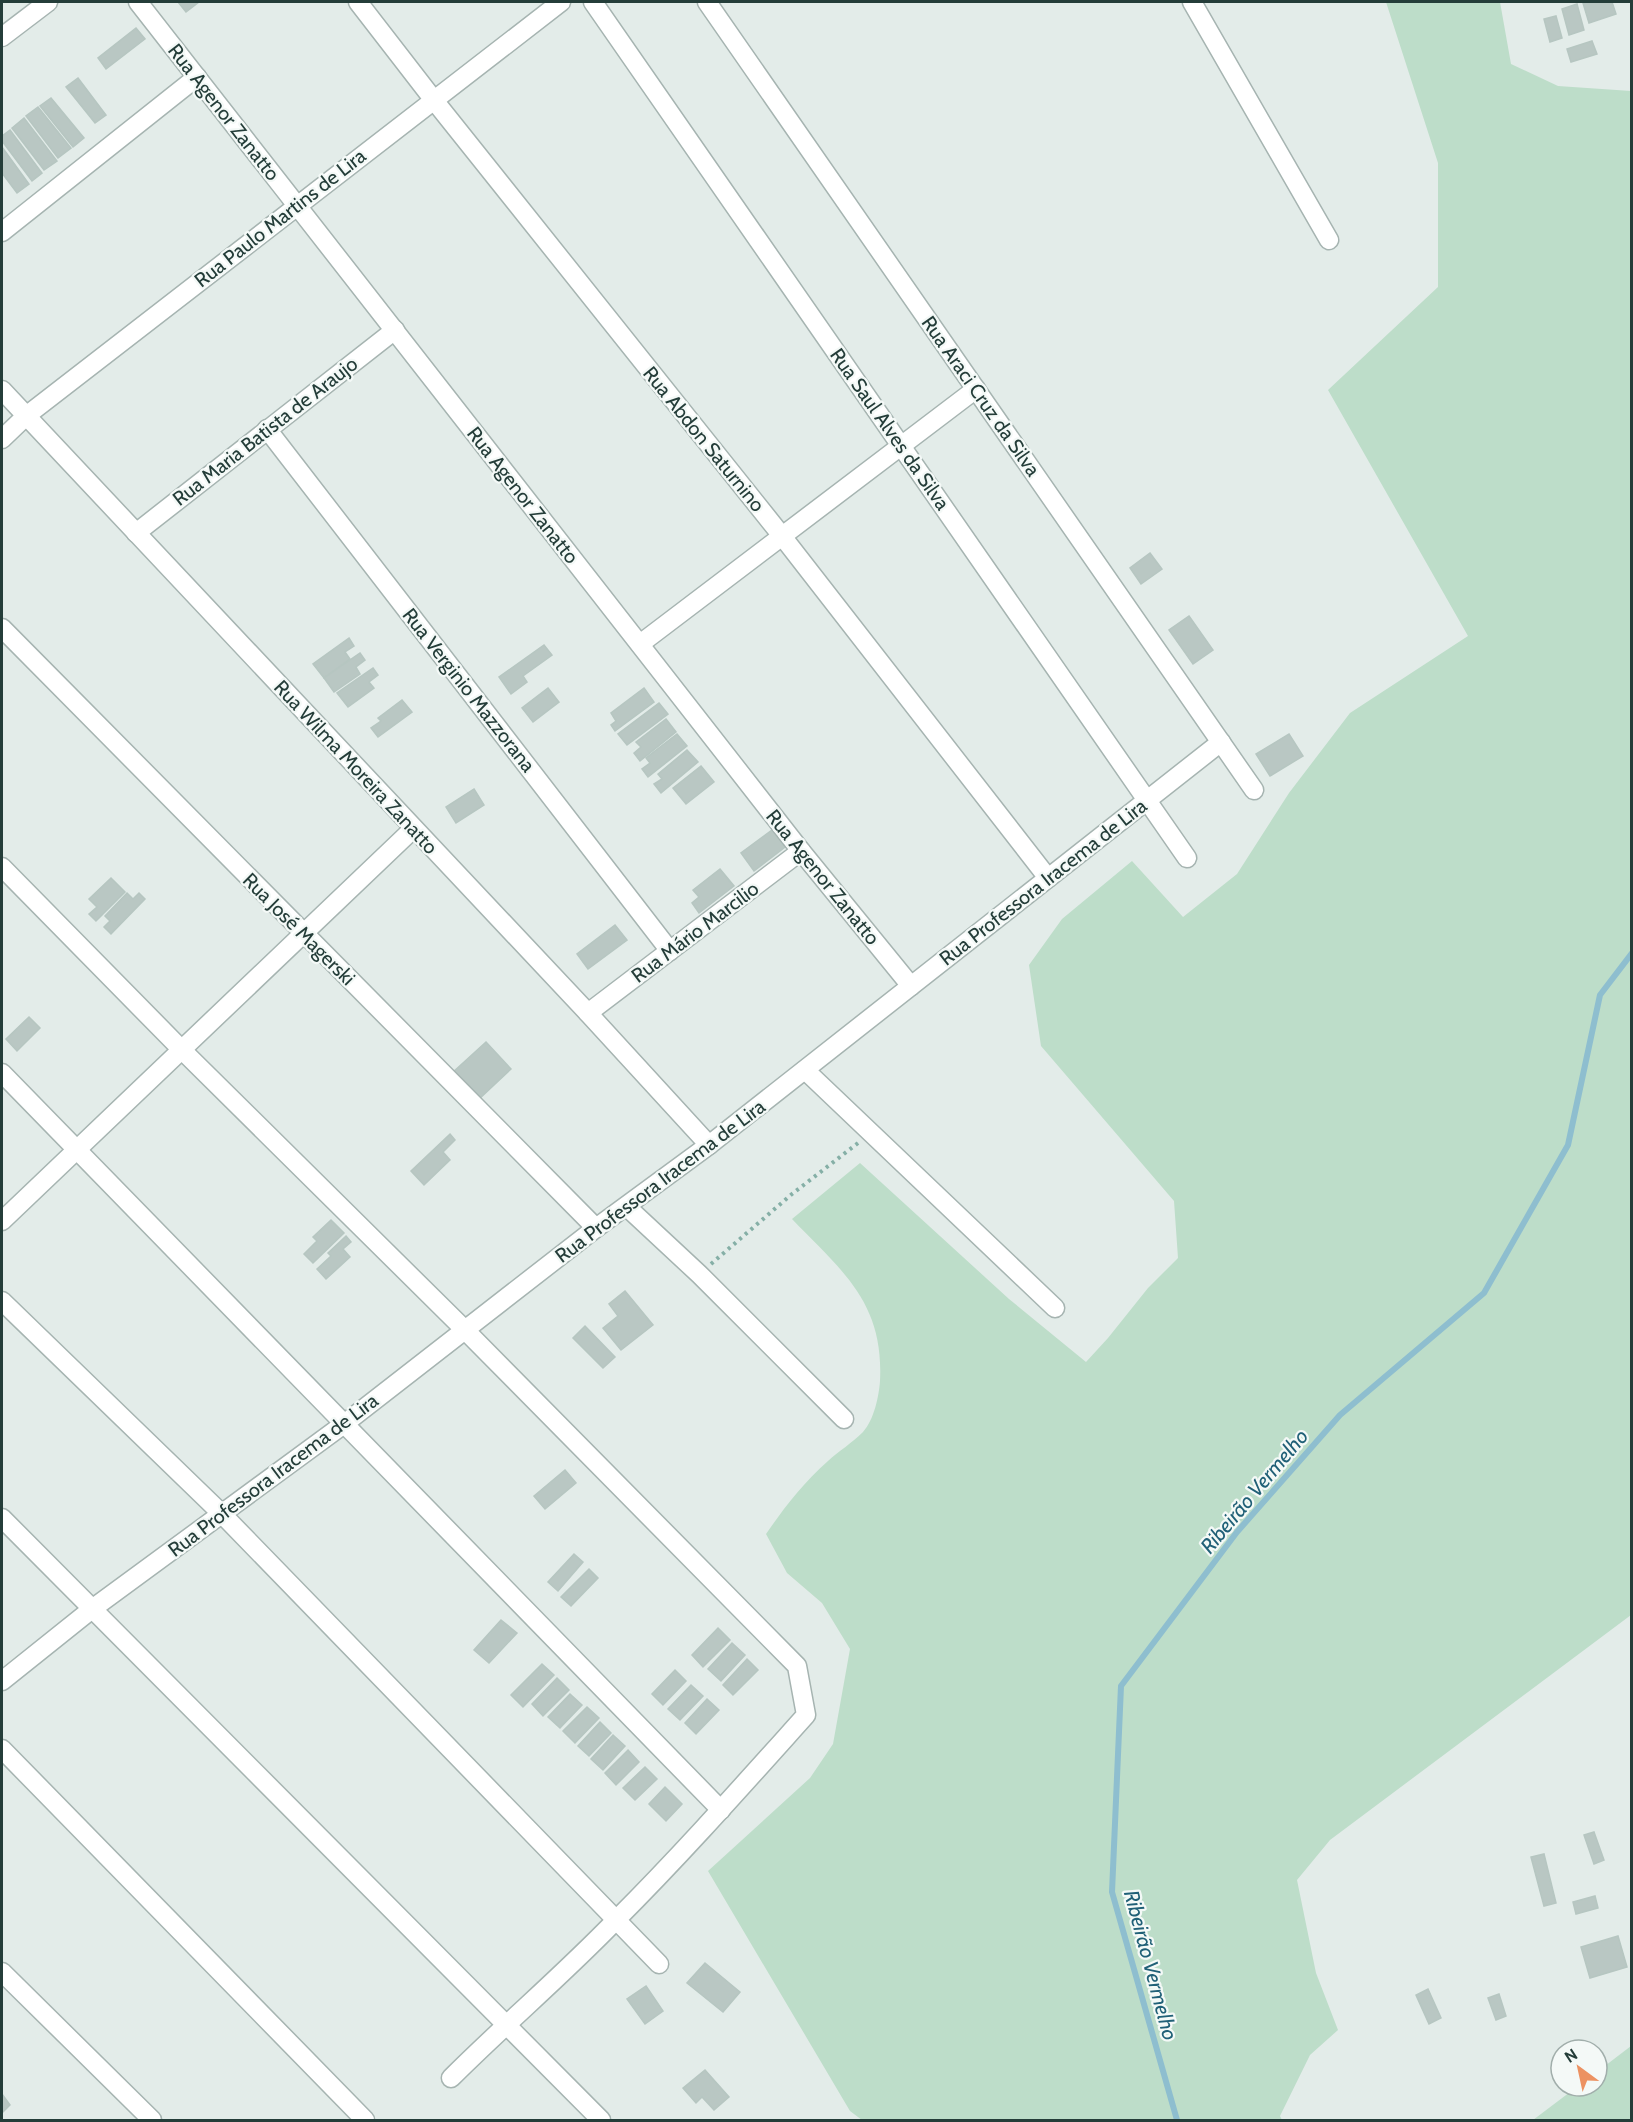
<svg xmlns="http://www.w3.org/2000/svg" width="1633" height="2122" viewBox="0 0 1633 2122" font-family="Cabin,sans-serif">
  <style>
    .green { fill: #bdddc9 }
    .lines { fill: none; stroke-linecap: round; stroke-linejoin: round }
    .stream { stroke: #8ebecf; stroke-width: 6 }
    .building { fill: #b9c7c3; stroke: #b6c6c1; stroke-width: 1.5 }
    .street-casing { stroke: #a6b4b1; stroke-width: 21 }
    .path { stroke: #85afa6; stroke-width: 4; stroke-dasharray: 3 4.5; stroke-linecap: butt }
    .street { stroke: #fff; stroke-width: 18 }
    .labels { text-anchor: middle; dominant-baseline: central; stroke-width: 4.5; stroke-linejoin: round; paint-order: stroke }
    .street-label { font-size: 20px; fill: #243d39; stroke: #f4f9f7 }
    .water-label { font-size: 21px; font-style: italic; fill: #206077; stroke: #f4f9f7 }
  </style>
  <rect width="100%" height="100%" fill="#e3ece9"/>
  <g class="green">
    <path d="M 1386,2 L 1500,2 L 1511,64 L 1558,86 L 1631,91 L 1631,1615 L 1330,1840 L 1297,1880 L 1316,1973 L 1338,2030 L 1310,2055 L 1280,2116 L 1282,2120 L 862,2120 L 850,2111 L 708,1871 L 810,1778 L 833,1744 L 850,1649 L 822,1603 L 787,1573 L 766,1534 C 784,1508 803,1483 828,1461 C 839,1451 852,1443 863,1432 C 874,1420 879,1396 880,1381 C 884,1302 842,1271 792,1219 L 860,1163 L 1009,1299 L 1086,1362 L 1108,1338 L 1148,1288 L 1178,1258 L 1174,1201 L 1041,1046 L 1029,965 L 1062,919 L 1132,861 L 1183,917 L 1237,874 L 1289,793 L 1350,713 L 1468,636 L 1328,390 L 1438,287 L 1438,163 Z"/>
    <polygon points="1631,2046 1631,2120 1533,2120 1578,2086 1597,2086 1597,2072"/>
  </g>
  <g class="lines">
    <polyline class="stream" points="1177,2120 1112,1892 1121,1686 1237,1532 1340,1415 1484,1293 1568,1145 1600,995 1632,953"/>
  </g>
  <g class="building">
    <polygon points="178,2 199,2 186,12"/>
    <polygon points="1587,2 1612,2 1616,14 1589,23 1583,3"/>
    <polygon points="1577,4 1584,30 1569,35 1562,9"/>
    <polygon points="1556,16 1562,38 1550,42 1544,19"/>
    <polygon points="136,28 145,39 106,69 98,58"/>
    <polygon points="1592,41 1597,54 1571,62 1567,49"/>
    <polygon points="78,78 106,115 95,123 66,87"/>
    <polygon points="51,98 84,138 73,147 40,106"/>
    <polygon points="38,107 71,148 58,158 26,116"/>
    <polygon points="24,118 57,161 44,170 12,128"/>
    <polygon points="10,130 42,173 32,181 2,141 2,136"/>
    <polygon points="2,147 29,184 17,193 2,173"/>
    <polygon points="1150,553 1162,569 1141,584 1130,568"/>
    <polygon points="1189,616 1213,650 1193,664 1169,630"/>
    <polygon points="349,638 354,646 345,652 350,659 324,678 313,664"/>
    <polygon points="544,645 552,655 523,676 527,682 511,694 499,677"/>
    <polygon points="360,653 365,660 356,667 360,674 334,692 324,678"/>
    <polygon points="373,668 378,675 369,682 374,688 348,707 337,693"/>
    <polygon points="548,688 559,702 533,722 522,708"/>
    <polygon points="644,688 654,702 615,731 611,725 616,721 611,713"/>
    <polygon points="402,700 412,712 378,737 371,728 381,721 378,718"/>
    <polygon points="659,703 668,714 627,745 618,734"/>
    <polygon points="666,719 676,732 640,761 634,753 641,747 636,742"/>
    <polygon points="677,734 687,746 648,777 642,769 650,763 646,758"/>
    <polygon points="1289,734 1303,756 1270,776 1256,754"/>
    <polygon points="687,750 698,762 661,793 654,784 662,779 658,774"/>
    <polygon points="701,766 714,782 686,804 673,788"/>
    <polygon points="474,789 484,805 456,823 446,807"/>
    <polygon points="772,830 785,847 754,871 741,853"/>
    <polygon points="720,869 734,886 699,913 692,903 699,897 693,890"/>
    <polygon points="111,878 125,892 96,921 89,914 97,907 89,899"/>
    <polygon points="127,893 133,899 139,893 145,899 111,934 104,927 110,921 105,916"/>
    <polygon points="615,925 627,940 588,969 577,954"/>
    <polygon points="29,1017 40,1028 17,1051 6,1039"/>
    <polygon points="486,1042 511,1069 477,1101 452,1073"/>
    <polygon points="450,1134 455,1140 443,1152 450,1160 424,1185 411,1171"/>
    <polygon points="331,1220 344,1233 313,1263 304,1254 317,1241 313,1237"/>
    <polygon points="346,1236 351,1242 343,1249 350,1257 326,1279 317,1269 331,1256 328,1253"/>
    <polygon points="625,1291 653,1325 621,1350 603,1328 618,1316 609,1304"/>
    <polygon points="585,1326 615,1357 603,1368 573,1338"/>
    <polygon points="565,1470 576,1483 545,1509 534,1496"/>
    <polygon points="574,1554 583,1562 558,1591 548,1582"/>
    <polygon points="589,1569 598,1578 571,1606 561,1597"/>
    <polygon points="501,1620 517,1633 489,1663 474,1650"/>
    <polygon points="718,1628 730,1640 703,1667 692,1655"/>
    <polygon points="732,1643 745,1655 721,1681 708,1669"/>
    <polygon points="747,1659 758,1670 733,1695 723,1685"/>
    <polygon points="542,1664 554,1675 523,1707 511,1695"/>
    <polygon points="675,1670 686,1681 663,1705 652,1694"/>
    <polygon points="557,1678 569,1690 543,1716 532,1704"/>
    <polygon points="691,1685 703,1696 680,1720 668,1709"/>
    <polygon points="570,1694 582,1705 560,1728 548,1717"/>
    <polygon points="707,1699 719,1710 696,1734 685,1723"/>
    <polygon points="587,1707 599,1718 575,1743 563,1731"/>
    <polygon points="600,1722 611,1733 589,1756 578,1746"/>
    <polygon points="613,1735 625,1746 603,1770 591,1759"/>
    <polygon points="628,1750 639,1762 616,1785 605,1773"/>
    <polygon points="645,1767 657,1779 635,1800 623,1788"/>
    <polygon points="665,1787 682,1804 666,1821 649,1804"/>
    <polygon points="1594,1832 1604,1860 1594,1864 1584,1835"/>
    <polygon points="1544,1854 1556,1903 1544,1906 1531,1857"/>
    <polygon points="1595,1896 1598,1908 1576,1914 1573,1902"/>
    <polygon points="1618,1936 1627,1967 1590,1978 1581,1947"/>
    <polygon points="705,1963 740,1992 723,2012 687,1983"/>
    <polygon points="646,1986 663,2011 645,2024 627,1999"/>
    <polygon points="1428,1989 1441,2018 1429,2024 1416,1995"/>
    <polygon points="1499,1994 1506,2016 1496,2020 1488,1998"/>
    <polygon points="705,2070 729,2097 714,2110 702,2097 696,2103 683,2088"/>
    <polygon points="2,2094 10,2105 2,2113"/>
  </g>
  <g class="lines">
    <defs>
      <g id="street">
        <polyline points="138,2 801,851 911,986"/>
        <polyline points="358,2 433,99 782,536 1048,878"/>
        <polyline points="593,2 1187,858"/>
        <polyline points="707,2 1254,790"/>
        <polyline points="1192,2 1329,240"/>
        <polyline points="2,37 48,2"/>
        <polyline points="2,232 197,77"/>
        <polyline points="2,390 588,1013 709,1145"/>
        <polyline points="267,429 670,951"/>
        <polyline points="2,439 26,416 561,2"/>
        <polyline points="136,533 395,330"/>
        <polyline points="2,628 596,1228"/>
        <polyline points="640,644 976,389"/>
        <path d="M 2,867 L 181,1049 L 465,1330 L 797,1666 L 806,1715 C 744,1784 682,1854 616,1920 C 563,1975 505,2024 451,2078"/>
        <polyline points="588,1013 801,851"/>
        <polyline points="805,1070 1055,1308"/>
        <polyline points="2,1073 721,1810"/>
        <polyline points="627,1207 699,1274 844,1419"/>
        <polyline points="2,1221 413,829"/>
        <polyline points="2,1301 222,1514 659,1964"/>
        <polyline points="2,1518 601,2120"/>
        <polyline points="2,1681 92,1609 344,1424 596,1228 709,1145 1221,742"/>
        <polyline points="2,1749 365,2120"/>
        <polyline points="2,1972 152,2120"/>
      </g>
    </defs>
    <use href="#street" class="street-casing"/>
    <polyline class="path" points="711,1264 792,1194 858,1143"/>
    <use href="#street" class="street"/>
  </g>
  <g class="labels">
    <g class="street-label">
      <text transform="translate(224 112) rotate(52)">Rua Agenor Zanatto</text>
      <text transform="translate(280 218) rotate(-38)">Rua Paulo Martins de Lira</text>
      <text transform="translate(981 396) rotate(55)">Rua Araci Cruz da Silva</text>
      <text transform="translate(890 429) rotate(55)">Rua Saul Alves da Silva</text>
      <text transform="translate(265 431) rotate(-38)">Rua Maria Batista de Araujo</text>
      <text transform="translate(704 439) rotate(51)">Rua Abdon Saturnino</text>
      <text transform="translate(523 495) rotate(52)">Rua Agenor Zanatto</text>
      <text transform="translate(469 690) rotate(52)">Rua Verginio Mazzorana</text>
      <text transform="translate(356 767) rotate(47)">Rua Wilma Moreira Zanatto</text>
      <text transform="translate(823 877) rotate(51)">Rua Agenor Zanatto</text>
      <text transform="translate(1043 882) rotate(-38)">Rua Professora Iracema de Lira</text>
      <text transform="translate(299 929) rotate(45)">Rua José Magerski</text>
      <text transform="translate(695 932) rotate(-37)">Rua Mário Marcilio</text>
      <text transform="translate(660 1181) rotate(-37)">Rua Professora Iracema de Lira</text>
      <text transform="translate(273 1475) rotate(-37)">Rua Professora Iracema de Lira</text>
    </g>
    <g class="water-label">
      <text transform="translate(1254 1491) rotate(-50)">Ribeirão Vermelho</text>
      <text transform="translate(1151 1965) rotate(75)">Ribeirão Vermelho</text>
    </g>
  </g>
  <rect width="1633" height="2122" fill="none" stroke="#243d39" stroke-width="6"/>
  <g transform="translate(1579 2068) rotate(327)"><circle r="28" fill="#f4f9f7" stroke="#a1aeab" stroke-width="1.5"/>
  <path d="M0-4.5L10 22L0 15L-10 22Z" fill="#ec9262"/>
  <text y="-9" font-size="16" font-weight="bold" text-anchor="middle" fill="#243d39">N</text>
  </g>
</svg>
